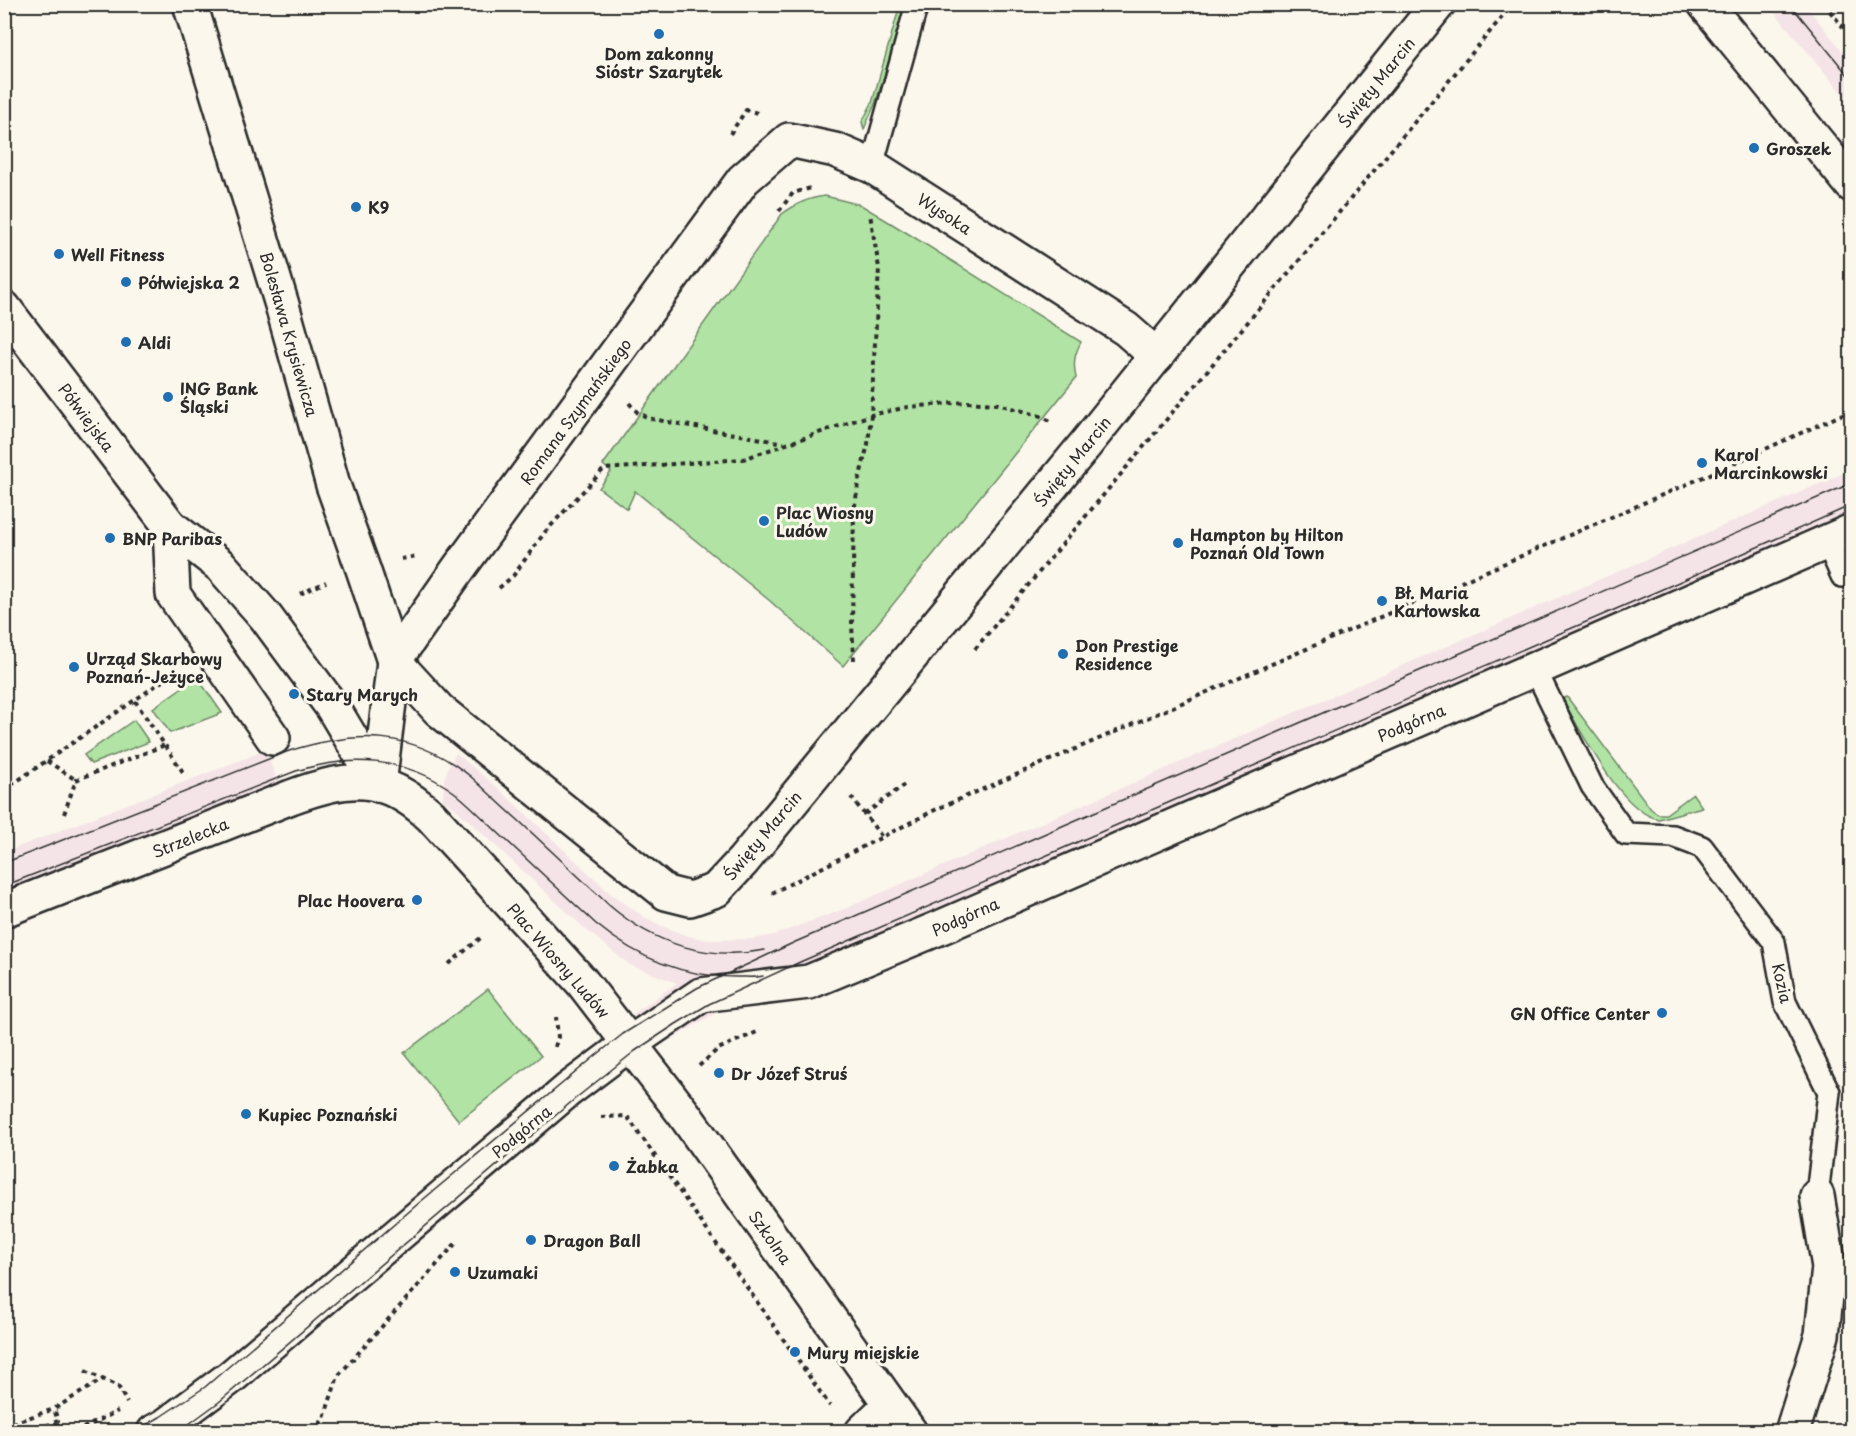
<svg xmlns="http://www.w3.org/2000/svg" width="1856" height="1436" viewBox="0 0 1856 1436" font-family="'Playpen Sans',sans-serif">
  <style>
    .built { fill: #f5e4e7 }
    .green { fill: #b1e3a4; stroke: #6e8768; stroke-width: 1.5 }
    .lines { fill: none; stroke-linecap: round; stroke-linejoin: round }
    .lane-casing { stroke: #2b2b2b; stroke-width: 26 }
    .street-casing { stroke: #2b2b2b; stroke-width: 38 }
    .path { stroke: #2b2b2b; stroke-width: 4; stroke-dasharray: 4.5 4.5; stroke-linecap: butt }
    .lane { stroke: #fbf7ec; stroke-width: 21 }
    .street { stroke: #fbf7ec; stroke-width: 33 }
    .tram { stroke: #2b2b2b; stroke-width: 1.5 }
    .poi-dot { fill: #1f6fb2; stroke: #fbf7ec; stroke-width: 2 }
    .labels { text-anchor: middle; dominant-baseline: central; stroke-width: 6; stroke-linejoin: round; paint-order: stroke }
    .poi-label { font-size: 16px; font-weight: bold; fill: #2b2b2b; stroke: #fbf7ec; text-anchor: start }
    .street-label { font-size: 16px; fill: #2b2b2b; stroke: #fbf7ec }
  </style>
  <rect width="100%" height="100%" fill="#fbf7ec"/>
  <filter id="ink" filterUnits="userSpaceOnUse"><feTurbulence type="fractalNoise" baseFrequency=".0167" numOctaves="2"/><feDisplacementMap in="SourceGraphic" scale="12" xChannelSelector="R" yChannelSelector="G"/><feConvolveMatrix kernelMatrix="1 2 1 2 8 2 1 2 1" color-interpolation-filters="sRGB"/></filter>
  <g filter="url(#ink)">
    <g class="built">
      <polygon points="1768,5 1805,5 1851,61 1851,104"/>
      <polygon points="1851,470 1851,519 732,1004 661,1045 633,1014 677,983 630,965 612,951 583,927 455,808 443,800 444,779 448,768 456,753 498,788 610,893 644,917 662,926 685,935 708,940 753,939 774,935 844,909"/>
      <polygon points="266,750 281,791 5,899 5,852"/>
    </g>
    <g class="green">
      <polygon points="900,5 907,5 875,104 864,129 862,122 872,103"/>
      <path d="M 825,196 L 861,205 L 912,236 L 1081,342 C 1074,355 1073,364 1076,378 L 843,666 L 770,601 L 635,491 L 627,509 L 599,488 L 611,472 L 603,465 L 782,214 C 796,204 808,198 825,196 Z"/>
      <polygon points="197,677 222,713 170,733 153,708"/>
      <path d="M 1567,697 L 1651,809 L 1658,814 L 1666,814 L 1693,794 L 1702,807 L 1659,819 C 1622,814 1581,730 1562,699 Z"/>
      <polygon points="134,720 149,742 91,764 84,755"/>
      <polygon points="488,989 541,1056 459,1121 404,1053"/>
    </g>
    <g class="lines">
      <defs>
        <g id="lane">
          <polyline points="872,166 917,4"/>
          <polyline points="1827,542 1842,576"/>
          <polyline points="1535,669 1592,786 1626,834 1673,836 1702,847 1774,942 1785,1002 1829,1092 1817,1196"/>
        </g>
        <g id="street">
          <polyline points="190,4 282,305 333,485 363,569 394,661 439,710 666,893 690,899 716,890 743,861 1085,445 1438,4"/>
          <polyline points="1705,4 1852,185"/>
          <polyline points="4,308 170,526 221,566 265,616 333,708 379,785"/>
          <polyline points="170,526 173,594 273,738"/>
          <polyline points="379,785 394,661 459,568 743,180 789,140 835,150 872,166 1126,329 1157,356"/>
          <path d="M 4,910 L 291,797 C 349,776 383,772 431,816 L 582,982 L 684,1114 L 910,1432"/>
          <polyline points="154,1432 165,1426 231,1377 568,1090 629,1044 701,995 809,982 939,928 1852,531"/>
          <polyline points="862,1432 890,1405"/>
          <polyline points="1792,1432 1822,1335 1829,1267 1817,1196"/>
        </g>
      </defs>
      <use href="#lane" class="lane-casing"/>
      <use href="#street" class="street-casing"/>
      <g class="path">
        <polyline points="1824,4 1852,38"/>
        <polyline points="730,134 746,110 758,113"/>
        <polyline points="779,211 793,193 811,188"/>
        <polyline points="1844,225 1852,234"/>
        <polyline points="629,403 638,413 652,419 784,443"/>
        <polyline points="401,559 417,556"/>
        <polyline points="499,588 513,576 545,532 604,469 743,459 871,415 908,407 966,402 998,404 1044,417 1052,423"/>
        <polyline points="300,594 326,582"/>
        <polyline points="975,649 1513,4"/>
        <polyline points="854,660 852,625 854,511 859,480 868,444 871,415 879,268 870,214"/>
        <polyline points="135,701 183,772"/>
        <polyline points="47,761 76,780"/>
        <polyline points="4,790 177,671"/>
        <polyline points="851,797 882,837"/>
        <polyline points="64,814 76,780 165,745"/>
        <polyline points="865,814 904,785"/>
        <polyline points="772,893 937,809 1699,479 1852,410"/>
        <polyline points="449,964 483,936"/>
        <polyline points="555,1047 558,1037 556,1017"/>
        <polyline points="699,1066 718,1049 757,1032"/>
        <polyline points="601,1117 627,1116 830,1406"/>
        <polyline points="85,1371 118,1386 127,1403"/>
        <polyline points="4,1426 54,1409"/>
        <polyline points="29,1432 58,1421 54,1409 103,1379"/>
        <polyline points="75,1432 118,1411"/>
        <polyline points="314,1432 324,1418 338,1376 456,1243"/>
      </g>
      <use href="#lane" class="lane"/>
      <use href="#street" class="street"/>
      <g class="tram">
        <polyline points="1790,4 1852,80"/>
        <path d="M 4,863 L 289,751 C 356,730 413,730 470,776 C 486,790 501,805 517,819 C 548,848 579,877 610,906 C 654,944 708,961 765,950"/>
        <path d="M 4,886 L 296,771 C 351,754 407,758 454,792 C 472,806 488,824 505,839 C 535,867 565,895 596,924 C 637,958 686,978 740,977 C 747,977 755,978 763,976"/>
        <polyline points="134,1432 160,1417 205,1387 419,1203 594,1057 623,1034 697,988 793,943 1852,483"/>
        <polyline points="178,1432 219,1402 576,1098 635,1051 676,1024 709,1004 800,962 1681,581 1852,505"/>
      </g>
    </g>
  </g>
  <g class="poi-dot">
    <circle cx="659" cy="34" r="6"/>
    <circle cx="1754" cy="148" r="6"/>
    <circle cx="356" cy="207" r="6"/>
    <circle cx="59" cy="254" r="6"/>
    <circle cx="126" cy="282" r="6"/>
    <circle cx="126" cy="342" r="6"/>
    <circle cx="168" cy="397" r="6"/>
    <circle cx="1702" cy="463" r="6"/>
    <circle cx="764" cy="521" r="6"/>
    <circle cx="110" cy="538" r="6"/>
    <circle cx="1178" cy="543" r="6"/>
    <circle cx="1382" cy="601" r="6"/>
    <circle cx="1063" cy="654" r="6"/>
    <circle cx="74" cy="667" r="6"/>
    <circle cx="294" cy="694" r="6"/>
    <circle cx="417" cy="900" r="6"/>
    <circle cx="1662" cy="1013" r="6"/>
    <circle cx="719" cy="1073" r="6"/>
    <circle cx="246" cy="1114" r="6"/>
    <circle cx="614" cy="1166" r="6"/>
    <circle cx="531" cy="1240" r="6"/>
    <circle cx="455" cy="1272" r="6"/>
    <circle cx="795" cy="1352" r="6"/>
  </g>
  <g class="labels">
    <g class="poi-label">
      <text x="659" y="53" text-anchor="middle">Dom zakonny<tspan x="659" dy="18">Sióstr Szarytek</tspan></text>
      <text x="1766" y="148">Groszek</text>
      <text x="368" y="207">K9</text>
      <text x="71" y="254">Well Fitness</text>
      <text x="138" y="282">Półwiejska 2</text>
      <text x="138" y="342">Aldi</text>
      <text x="180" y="388">ING Bank<tspan x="180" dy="18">Śląski</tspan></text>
      <text x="1714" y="454">Karol<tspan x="1714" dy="18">Marcinkowski</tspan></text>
      <text x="776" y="512">Plac Wiosny<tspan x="776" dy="18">Ludów</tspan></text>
      <text x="1190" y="534">Hampton by Hilton<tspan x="1190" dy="18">Poznań Old Town</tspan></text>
      <text x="122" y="538">BNP Paribas</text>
      <text x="1394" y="592">Bł. Maria<tspan x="1394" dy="18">Karłowska</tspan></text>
      <text x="1075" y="645">Don Prestige<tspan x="1075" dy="18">Residence</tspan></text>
      <text x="86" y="658">Urząd Skarbowy<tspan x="86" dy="18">Poznań-Jeżyce</tspan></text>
      <text x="306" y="694">Stary Marych</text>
      <text x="405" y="900" text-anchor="end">Plac Hoovera</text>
      <text x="1650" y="1013" text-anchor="end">GN Office Center</text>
      <text x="731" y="1073">Dr Józef Struś</text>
      <text x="258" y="1114">Kupiec Poznański</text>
      <text x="626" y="1166">Żabka</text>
      <text x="543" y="1240">Dragon Ball</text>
      <text x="467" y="1272">Uzumaki</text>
      <text x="807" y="1352">Mury miejskie</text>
    </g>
    <g class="street-label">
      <text transform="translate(1376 82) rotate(-51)">Święty Marcin</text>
      <text transform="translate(945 213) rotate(33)">Wysoka</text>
      <text transform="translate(290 334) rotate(74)">Bolesława Krysiewicza</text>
      <text transform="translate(575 411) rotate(-54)">Romana Szymańskiego</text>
      <text transform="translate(87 417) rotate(53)">Półwiejska</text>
      <text transform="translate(1072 461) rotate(-51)">Święty Marcin</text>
      <text transform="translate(1411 722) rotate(-23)">Podgórna</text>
      <text transform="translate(762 835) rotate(-50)">Święty Marcin</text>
      <text transform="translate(190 837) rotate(-22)">Strzelecka</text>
      <text transform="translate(965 916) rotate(-24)">Podgórna</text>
      <text transform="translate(559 960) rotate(49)">Plac Wiosny Ludów</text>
      <text transform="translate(1783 983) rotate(77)">Kozia</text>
      <text transform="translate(521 1131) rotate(-40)">Podgórna</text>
      <text transform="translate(771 1237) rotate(55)">Szkolna</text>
    </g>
  </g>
  <rect width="1856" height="1436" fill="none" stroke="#fbf7ec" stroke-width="24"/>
  <rect x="12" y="12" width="1832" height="1412" fill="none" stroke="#2b2b2b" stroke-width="2" filter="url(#ink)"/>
</svg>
